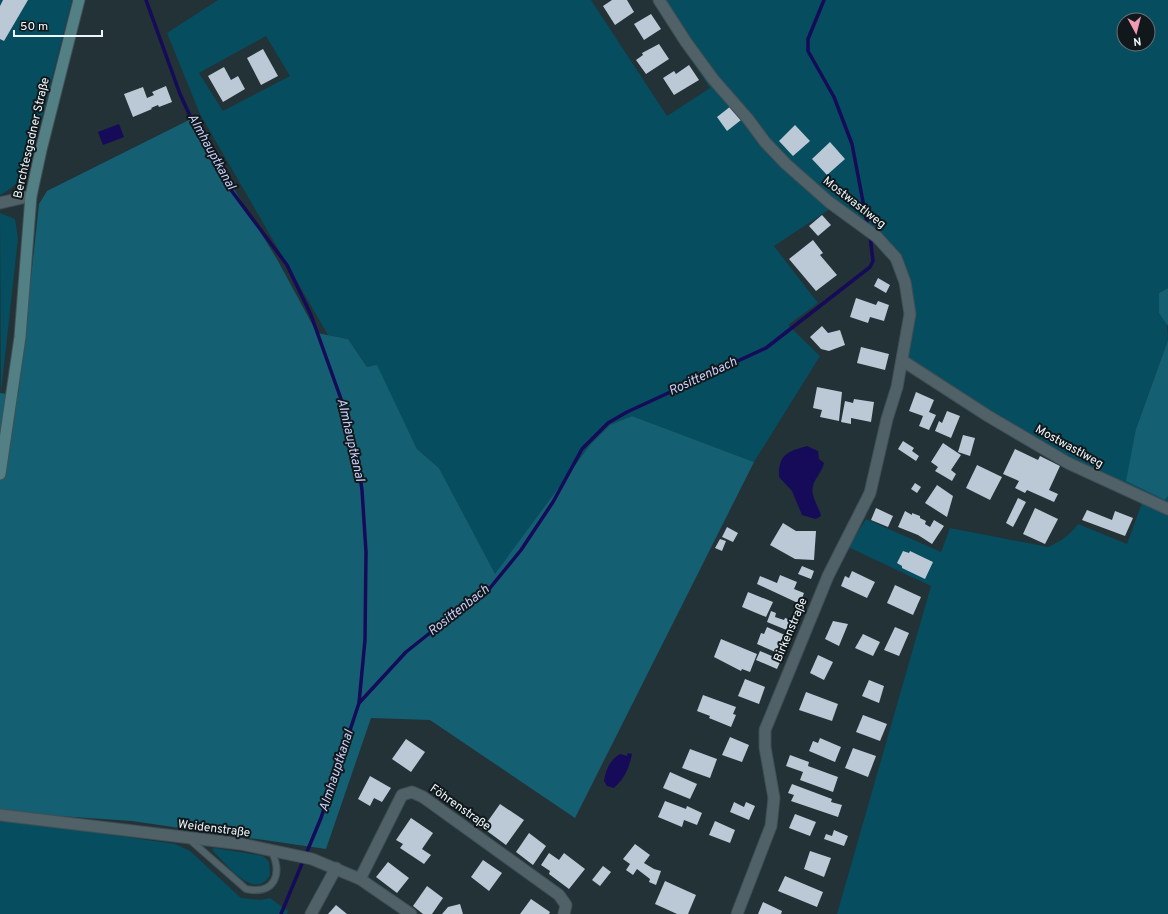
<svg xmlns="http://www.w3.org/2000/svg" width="1168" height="914" viewBox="0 0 1168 914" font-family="Overpass,sans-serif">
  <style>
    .green { fill: #064d5f; fill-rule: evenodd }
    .forest { fill: #155f73 }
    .water { fill: #160b58 }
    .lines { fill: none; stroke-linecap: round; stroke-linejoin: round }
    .stream { stroke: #160b58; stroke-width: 3.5 }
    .building { fill: #bbc8d5 }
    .service-casing { stroke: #404f54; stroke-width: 8 }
    .minor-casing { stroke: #404f54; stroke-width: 13 }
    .secondary-casing { stroke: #404f54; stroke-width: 13 }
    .service { stroke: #506168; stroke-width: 6 }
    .minor { stroke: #506168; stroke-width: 11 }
    .secondary { stroke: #528085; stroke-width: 11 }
    .labels { text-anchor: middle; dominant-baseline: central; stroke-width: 4; stroke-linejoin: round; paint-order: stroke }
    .street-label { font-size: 12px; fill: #edf7fb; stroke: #11181b }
    .water-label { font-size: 13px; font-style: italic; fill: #c8cffc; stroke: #11181b }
  </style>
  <rect width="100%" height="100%" fill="#223237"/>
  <g class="green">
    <path d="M 0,0 L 72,0 L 30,164 C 23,177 14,188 0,195 Z"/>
    <path d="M 218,0 L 591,0 L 667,116 L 710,88 L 652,0 L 1168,0 L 1168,288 L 1159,293 L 1159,313 L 1167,323 L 1168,340 L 1136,429 L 1165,500 L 1168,496 L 1168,914 L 837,914 L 931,586 L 848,547 L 866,519 L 941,552 L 950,528 L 1048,547 C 1060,542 1070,535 1078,524 L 1127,544 L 1142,503 L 914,371 L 895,364 L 905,323 L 901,289 L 889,257 L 866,236 L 830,209 L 774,246 L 818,303 L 788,325 L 820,356 L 754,462 L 632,416 L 610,425 L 590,445 L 495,575 L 439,468 L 417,449 L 377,366 L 367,367 L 348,339 L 328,335 L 200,114 L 167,33 ZM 1124,20 L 1148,20 L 1148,44 L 1124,44 ZM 266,36 L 290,76 L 223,111 L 199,73 Z"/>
    <polygon points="0,213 15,219 18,238 1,393"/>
    <polygon points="10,820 175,844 190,851 241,898 261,900 270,898 288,911 287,914 0,914 0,822"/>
    <path d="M 215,848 L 263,856 L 269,862 L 270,875 C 255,902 226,864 214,852 L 212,849 Z"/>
  </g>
  <g class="forest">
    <polygon points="191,119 278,261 317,333 348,339 367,367 377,365 417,449 439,468 495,574 590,445 610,425 632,416 754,462 575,818 430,720 371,718 326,849 132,821 0,812 0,393 18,395 39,204 47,191"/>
    <polygon points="1168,288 1168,326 1159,313 1159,293"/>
    <polygon points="1168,340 1168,496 1165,500 1126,481 1136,429"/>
  </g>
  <g class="water">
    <polygon points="119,124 124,137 103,145 98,132"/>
    <path d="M 807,446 L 818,451 L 819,459 L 824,463 C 822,472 815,478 813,486 C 810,495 819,507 821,516 L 816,519 L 802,515 L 792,491 L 779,477 C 778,454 789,451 807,446 Z"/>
    <path d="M 628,753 L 632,754 C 629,768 625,778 614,788 L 607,786 L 604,781 C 606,769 610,760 620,754 L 627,756 Z"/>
  </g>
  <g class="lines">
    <g class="stream">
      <polyline points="146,0 180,94 196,129 228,186 287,265 311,315 346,413 357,456 362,490 366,552 365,640 359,703 321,818 281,914"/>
      <polyline points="824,0 808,39 808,51 834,97 852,144 868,228"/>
      <polyline points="360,702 406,652 460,609 490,588 521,550 553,502 582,449 608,423 627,412 766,348 870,267 873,261 870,236"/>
    </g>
  </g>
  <g class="building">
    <polygon points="3,0 28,0 4,41 0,39 0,6"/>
    <polygon points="612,0 627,0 634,12 615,25 603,6"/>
    <polygon points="651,14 661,29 644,40 634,24"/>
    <polygon points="659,44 669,59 646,74 636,60 643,55 642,53"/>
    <polygon points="263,49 278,76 261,85 247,58"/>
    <polygon points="689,65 699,80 674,95 663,78 674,71 676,74"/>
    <polygon points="224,67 231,80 238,76 245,89 223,102 208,76"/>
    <polygon points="166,86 172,102 159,107 158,105 151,108 152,109 133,117 124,94 143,87 147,98 154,95 152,92"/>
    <polygon points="731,106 741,120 727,131 717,117"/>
    <polygon points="795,125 810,141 793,156 779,141"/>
    <polygon points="830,142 845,159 827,175 812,159"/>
    <polygon points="822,215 831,225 818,236 809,226"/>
    <polygon points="813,240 823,253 820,255 837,275 816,291 789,259"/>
    <polygon points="878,278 890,285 886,293 874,286"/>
    <polygon points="856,298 876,305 878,301 889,305 884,321 870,317 868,323 850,317"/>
    <polygon points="822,326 828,333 840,330 845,345 829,351 821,349 810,337"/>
    <polygon points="861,347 889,354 885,370 857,363"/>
    <polygon points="817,387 842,392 839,421 820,417 822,410 813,408"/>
    <polygon points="916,392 934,400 929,412 936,415 929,430 919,426 923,416 909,411"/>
    <polygon points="854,399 874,402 871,422 851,418 851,424 841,422 845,401 853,403"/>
    <polygon points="947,411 960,416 951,438 935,431 939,421 942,423"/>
    <polygon points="963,435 975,438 970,456 958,452"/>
    <polygon points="903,441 914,448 912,451 919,456 916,461 898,449"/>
    <polygon points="943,443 961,455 951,470 956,474 952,481 935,471 938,467 931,462"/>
    <polygon points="1015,449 1038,460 1040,456 1060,466 1049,490 1058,494 1054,502 1027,490 1025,493 1015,488 1019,481 1003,474"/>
    <polygon points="977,465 1002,477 990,500 966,488"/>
    <polygon points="915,483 921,487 917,493 911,489"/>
    <polygon points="937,485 953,496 947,517 925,503"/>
    <polygon points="1018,498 1026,502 1013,527 1006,523"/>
    <polygon points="876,508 893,516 888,527 871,520"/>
    <polygon points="1035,508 1058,519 1045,544 1023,534"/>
    <polygon points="1087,510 1112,520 1115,511 1133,518 1125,536 1082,520"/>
    <polygon points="905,511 912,515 912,513 920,516 920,518 926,521 925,524 930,527 934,520 944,526 932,544 918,535 898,527"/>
    <polygon points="783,523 796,531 816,531 814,560 795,559 770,545"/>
    <polygon points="727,527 738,533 733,542 722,537"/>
    <polygon points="720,539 726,541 722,551 715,548"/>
    <polygon points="903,551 909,553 910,551 933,562 925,579 902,568 902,566 897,563"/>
    <polygon points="802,566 814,571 811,579 798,574"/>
    <polygon points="852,571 875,582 867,598 841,586 845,576 849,578"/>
    <polygon points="780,575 797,582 794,589 804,593 800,604 757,584 760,576 777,583"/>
    <polygon points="895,585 921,597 913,615 887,603"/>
    <polygon points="748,592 773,602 766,617 742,607"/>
    <polygon points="771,611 776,613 775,617 784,620 785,618 795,621 789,631 767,622"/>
    <polygon points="833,621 848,624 839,646 825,639"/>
    <polygon points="767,627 787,636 780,654 757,644 761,633 764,634"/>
    <polygon points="895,627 909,633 899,656 884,650"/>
    <polygon points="863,634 880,642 873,656 855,648"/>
    <polygon points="721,639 757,654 750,672 742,669 741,671 714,657"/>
    <polygon points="760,651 781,660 777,669 756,660"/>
    <polygon points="818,655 833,662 824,680 810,673"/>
    <polygon points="745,679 765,687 759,704 738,696"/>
    <polygon points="869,680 884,686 879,703 862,696"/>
    <polygon points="806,692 838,704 832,721 799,710"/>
    <polygon points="703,695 736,707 733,714 736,715 731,727 709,718 710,716 697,711"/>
    <polygon points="863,715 887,724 880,741 856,732"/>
    <polygon points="730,737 749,745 742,762 722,755"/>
    <polygon points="820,738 841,747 835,762 809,751 813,741 818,743"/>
    <polygon points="406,739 425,752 411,772 392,759"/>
    <polygon points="853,748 876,756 868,777 845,768"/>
    <polygon points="690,749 717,759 710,778 682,768"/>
    <polygon points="790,755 809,762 808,766 838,777 833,792 800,780 803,772 786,766"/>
    <polygon points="670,772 697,784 690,799 663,788"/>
    <polygon points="370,776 391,788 382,802 374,798 370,806 358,799"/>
    <polygon points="792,784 832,799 831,802 842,805 838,817 791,801 794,795 788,793"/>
    <polygon points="665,801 686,809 687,806 702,813 697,825 684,820 682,827 658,817"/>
    <polygon points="734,802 744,807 746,802 755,806 749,820 730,812"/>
    <polygon points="500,804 524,820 506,845 483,828"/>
    <polygon points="795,814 816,822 810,836 789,828"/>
    <polygon points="411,818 433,833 422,849 431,855 424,864 400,848 403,844 396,840"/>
    <polygon points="715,821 735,830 730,843 709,835"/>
    <polygon points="834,830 848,836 844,846 824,839 826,834 832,836"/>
    <polygon points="529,833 546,846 533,865 516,852"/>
    <polygon points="635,844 650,855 644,863 654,869 661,871 656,885 649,882 650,879 637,869 633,875 626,870 630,864 623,859"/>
    <polygon points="810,851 831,858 824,877 804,869"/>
    <polygon points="549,853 559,860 564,853 585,869 569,889 549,874 550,871 541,865"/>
    <polygon points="483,860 502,873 489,891 471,877"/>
    <polygon points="388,862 409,878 397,893 376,877"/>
    <polygon points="603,866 611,872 600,886 592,880"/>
    <polygon points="785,876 823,892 817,907 778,891"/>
    <polygon points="665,881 696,895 688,914 677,914 655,904"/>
    <polygon points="427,886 443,898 432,914 423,914 413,906"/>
    <polygon points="531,899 550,912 549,914 520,914"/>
    <polygon points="763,902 782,911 781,914 758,914"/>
    <polygon points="460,904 463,914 442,914 448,907"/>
    <polygon points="336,905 347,914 328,914"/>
  </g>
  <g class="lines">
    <defs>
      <path id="service" d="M 189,839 L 246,889 C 275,895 283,874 271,850"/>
      <g id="minor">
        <polyline points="659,0 686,42 713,79 748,119 765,142 786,164 829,202 877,237 896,258 905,282 910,314 897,387 887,419 870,493 828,576 765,730 765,747 774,798 771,826 737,914"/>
        <polyline points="0,203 31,196"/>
        <polyline points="903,361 988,416 1068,463 1168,509"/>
        <polyline points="0,815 241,844 312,859 360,879 411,914"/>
        <polyline points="360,879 402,795 412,792 423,797 559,895 566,905 564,914"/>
        <polyline points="311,914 336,868"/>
      </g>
      <polyline id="secondary" points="0,474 20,337 31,196 41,150 79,0"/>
    </defs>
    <use href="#service" class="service-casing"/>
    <use href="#minor" class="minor-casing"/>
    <use href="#secondary" class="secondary-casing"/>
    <use href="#service" class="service"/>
    <use href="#minor" class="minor"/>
    <use href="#secondary" class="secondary"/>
  </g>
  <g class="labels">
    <g class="street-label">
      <text transform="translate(32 138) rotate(-77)">Berchtesgadner Straße</text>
      <text transform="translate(854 203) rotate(38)">Mostwastlweg</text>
      <text transform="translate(1069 447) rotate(29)">Mostwastlweg</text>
      <text transform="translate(791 630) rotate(-67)">Birkenstraße</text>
      <text transform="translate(460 808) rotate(35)">Föhrenstraße</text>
      <text transform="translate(214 829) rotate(7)">Weidenstraße</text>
    </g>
    <g class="water-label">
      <text transform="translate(211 152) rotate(61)">Almhauptkanal</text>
      <text transform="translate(703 377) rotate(-25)">Rosittenbach</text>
      <text transform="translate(350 440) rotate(77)">Almhauptkanal</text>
      <text transform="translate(459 611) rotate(-38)">Rosittenbach</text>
      <text transform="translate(337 771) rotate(-72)">Almhauptkanal</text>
    </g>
  </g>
  <g transform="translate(1136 32) rotate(173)"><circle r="19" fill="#11181b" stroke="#697175"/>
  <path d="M0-3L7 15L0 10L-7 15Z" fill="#f19ab3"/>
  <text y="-6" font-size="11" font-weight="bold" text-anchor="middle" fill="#edf7fb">N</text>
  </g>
  <path d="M14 30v6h88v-6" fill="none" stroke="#edf7fb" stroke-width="2"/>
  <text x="20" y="30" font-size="12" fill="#edf7fb" stroke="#11181b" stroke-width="3" paint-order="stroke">50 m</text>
</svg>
